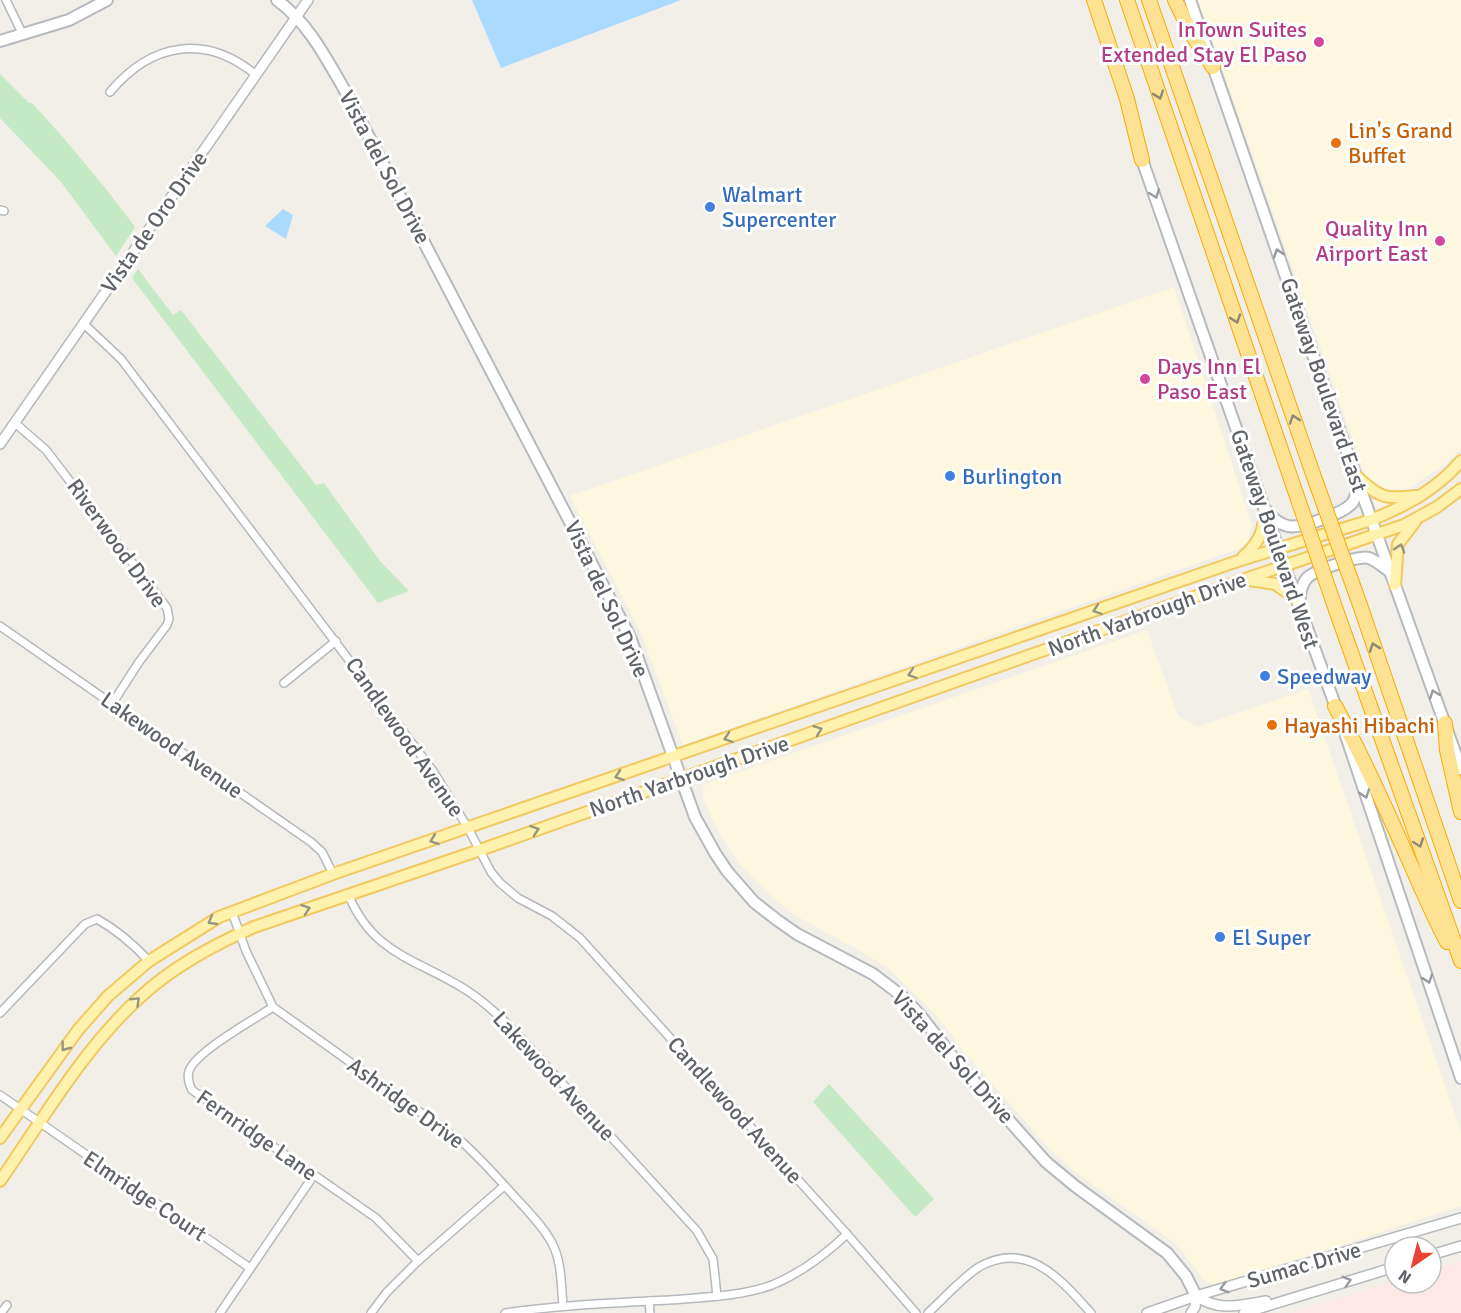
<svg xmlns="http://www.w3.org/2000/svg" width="1461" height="1313" viewBox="0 0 1461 1313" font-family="Signika,sans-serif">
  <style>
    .commercial { fill: #fef7e0 }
    .medical { fill: #fce8e6 }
    .green { fill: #c5e8c5 }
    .water { fill: #aadaff }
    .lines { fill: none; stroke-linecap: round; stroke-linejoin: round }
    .minor-casing { stroke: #b5b8bc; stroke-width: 10 }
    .tertiary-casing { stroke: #b5b8bc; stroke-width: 12 }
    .secondary-casing { stroke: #b6babf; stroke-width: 14 }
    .primary-casing { stroke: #f2c960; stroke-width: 14 }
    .motorway-casing { stroke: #f9ab00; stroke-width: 16 }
    .minor { stroke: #fff; stroke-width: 7 }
    .tertiary { stroke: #fff; stroke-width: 9 }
    .secondary { stroke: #fff; stroke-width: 10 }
    .primary { stroke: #fff2af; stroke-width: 10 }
    .motorway { stroke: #fde293; stroke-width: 14 }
    .motorway-bridge-casing { stroke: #f9ab00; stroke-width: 16; stroke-linecap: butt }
    .motorway-bridge { stroke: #fde293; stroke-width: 14 }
    .oneway { stroke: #8e8975 }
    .oneway2 { stroke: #979a9d }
    .oneway3 { stroke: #979581 }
    .hotel-dot { fill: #d1479c; stroke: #fff; stroke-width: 2 }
    .food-dot { fill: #e8710a; stroke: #fff; stroke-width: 2 }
    .shop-dot { fill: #3f7fe0; stroke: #fff; stroke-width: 2 }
    .labels { text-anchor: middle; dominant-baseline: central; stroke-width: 6; stroke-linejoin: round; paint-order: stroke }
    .hotel-label { font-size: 22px; fill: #b23c85; stroke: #fff; text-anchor: end }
    .food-label { font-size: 22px; fill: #c56008; stroke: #fff; text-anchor: start }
    .street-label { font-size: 22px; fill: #5f6368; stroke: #fff }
    .shop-label { font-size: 22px; fill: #366cbe; stroke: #fff; text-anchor: start }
  </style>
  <rect width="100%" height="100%" fill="#f1efe8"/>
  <g class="commercial">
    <polygon points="1198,0 1461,0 1461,449 1447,463 1377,509"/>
    <polygon points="1174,287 1252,526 1246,546 683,745 641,633 570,496"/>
    <polygon points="1147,630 1178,716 1197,727 1308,689 1461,1132 1461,1206 1215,1286 1204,1280 1182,1251 1172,1241 1074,1171 1048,1147 966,1054 935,1014 889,969 869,956 793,914 773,898 740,864 719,833 703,798 703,787 707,783"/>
  </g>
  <polygon class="medical" points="1461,1261 1461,1313 1291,1313 1395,1281 1395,1283 1431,1283 1431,1270"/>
  <g class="green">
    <path d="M 0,74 L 29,103 L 32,103 C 69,143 103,184 135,227 L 116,256 L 61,182 L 0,118 Z"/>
    <polygon points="138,269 173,315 181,310 316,485 324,483 380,561 409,591 378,603 132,278"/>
    <polygon points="829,1084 934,1199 915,1217 813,1102"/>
  </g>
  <g class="water">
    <polygon points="472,0 681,0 501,68"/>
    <polygon points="283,209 293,215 286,239 265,226"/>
  </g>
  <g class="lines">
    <defs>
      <g id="minor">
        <polyline points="6,0 23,35"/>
        <path d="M 110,92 C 151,43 205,33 256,75"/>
        <polyline points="0,210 4,211"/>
        <polyline points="84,324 121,359 433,771 468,828 491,872 500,883 518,898 552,916 580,938 847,1234 916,1313"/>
        <polyline points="15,423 46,450 167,608 169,619 167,625 139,662 112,704"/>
        <polyline points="0,626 311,842 322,852 333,874"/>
        <polyline points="284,683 336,641"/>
        <path d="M 348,894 C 373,954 414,958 463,988 C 484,1001 502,1018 519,1036 L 697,1231 L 713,1259 L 717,1296"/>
        <path d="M 232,912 L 246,951 L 273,1007 L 462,1142 C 481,1159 497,1177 514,1196 C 527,1210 542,1225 552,1243 C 562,1262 561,1285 563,1306"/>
        <path d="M 273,1007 C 255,1019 195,1052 189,1071 C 187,1078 189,1084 192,1090 L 376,1218 L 418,1261"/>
        <path d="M 0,1013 L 85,924 L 97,919 C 117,930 134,945 149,961"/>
        <polyline points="0,1095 250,1268"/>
        <polyline points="649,1301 650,1313"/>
        <polyline points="1,1313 7,1305"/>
        <polyline points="220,1313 314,1175"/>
        <polyline points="371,1313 387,1292 418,1261 504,1186"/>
        <path d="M 505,1313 C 559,1305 614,1303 669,1300 C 703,1297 739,1297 772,1285 C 801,1273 825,1255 847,1234"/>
        <path d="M 928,1313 C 942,1300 963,1277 979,1267 C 1028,1239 1062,1281 1091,1313"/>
      </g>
      <g id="tertiary">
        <polyline points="0,444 308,0"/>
        <polyline points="1431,1255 1461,1246"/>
        <path d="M 1196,1296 C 1219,1312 1240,1305 1266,1301"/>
        <polyline points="1147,1313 1196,1296 1461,1218"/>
        <polyline points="1191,1313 1195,1307 1196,1296"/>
        <polyline points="1244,1313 1395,1267"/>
      </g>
      <g id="secondary">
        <path d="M 277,0 C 308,23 325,56 344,89 L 630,637 L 695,817 L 715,853 L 727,871 L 754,902 L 777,920 L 797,934 L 873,974 L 902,996 L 920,1015 L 956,1061 L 1046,1162 L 1075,1186 L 1167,1253 L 1186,1276 L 1196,1296"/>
        <polyline points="1190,0 1331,407 1461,769"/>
        <polyline points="0,41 69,20 107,0"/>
        <polyline points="1140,154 1284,565 1338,713"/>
        <path d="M 1266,510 C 1272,517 1278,524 1288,526 C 1301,529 1345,513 1353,502 C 1356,497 1357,490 1358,484"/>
        <path d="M 1299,605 C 1300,596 1300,586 1307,578 C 1315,570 1359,555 1369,558 C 1377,561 1383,567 1389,571"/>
        <polyline points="1346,736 1461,1078"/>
      </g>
      <g id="primary">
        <path d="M 1356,476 C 1379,497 1384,500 1416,496"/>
        <path d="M 1243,557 C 1258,544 1263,533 1265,514"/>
        <polyline points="1249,580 1275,584 1295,598"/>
        <polyline points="1395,585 1398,544 1415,522"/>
        <path d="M 0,1138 L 78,1030 L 108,996 L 149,961 L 219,917 L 333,874 L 1238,561 L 1371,520 C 1406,506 1437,489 1461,461"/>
        <path d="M 0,1181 C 43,1119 82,1051 138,999 C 172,967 212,946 254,927 L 480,850 L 1242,580 L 1404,525 L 1437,507 L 1461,489"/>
      </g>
      <g id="motorway">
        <polyline points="1094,0 1127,99 1142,160"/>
        <polyline points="1127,0 1291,479"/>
        <polyline points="1149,0 1313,474"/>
        <polyline points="1175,0 1190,31 1213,67"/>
        <polyline points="1360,605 1461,901"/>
        <polyline points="1336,610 1461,961"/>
        <path d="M 1335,706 C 1359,749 1379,793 1399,838 C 1415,873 1429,908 1447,942"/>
        <polyline points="1445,723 1447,750 1461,812"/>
      </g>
    </defs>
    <use href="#minor" class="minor-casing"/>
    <use href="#tertiary" class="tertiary-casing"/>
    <use href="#secondary" class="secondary-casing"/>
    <use href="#primary" class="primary-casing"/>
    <use href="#motorway" class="motorway-casing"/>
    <use href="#minor" class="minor"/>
    <use href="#tertiary" class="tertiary"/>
    <use href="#secondary" class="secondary"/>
    <use href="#primary" class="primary"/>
    <use href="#motorway" class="motorway"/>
    <defs>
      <g id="motorway-bridge">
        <polyline points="1313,474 1360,605"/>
        <polyline points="1291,479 1336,610"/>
      </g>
    </defs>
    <use href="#motorway-bridge" class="motorway-bridge-casing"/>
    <use href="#motorway-bridge" class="motorway-bridge"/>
  </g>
  <defs><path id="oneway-chevron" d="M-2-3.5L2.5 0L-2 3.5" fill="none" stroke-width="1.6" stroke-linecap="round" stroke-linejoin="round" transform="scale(1.5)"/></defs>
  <g class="oneway">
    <use href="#oneway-chevron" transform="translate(1159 95) rotate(71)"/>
    <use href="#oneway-chevron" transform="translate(1236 319) rotate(71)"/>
    <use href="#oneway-chevron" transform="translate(1294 419) rotate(-109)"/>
    <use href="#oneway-chevron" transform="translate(1374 647) rotate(-109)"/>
    <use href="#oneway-chevron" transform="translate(1419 843) rotate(70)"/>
  </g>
  <g class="oneway2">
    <use href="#oneway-chevron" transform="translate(1155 194) rotate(70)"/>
    <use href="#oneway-chevron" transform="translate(1278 253) rotate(-109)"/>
    <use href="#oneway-chevron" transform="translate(1434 694) rotate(-110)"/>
    <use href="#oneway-chevron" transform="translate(1365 794) rotate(71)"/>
    <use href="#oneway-chevron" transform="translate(1428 979) rotate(71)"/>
    <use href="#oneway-chevron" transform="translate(1347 1281) rotate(-17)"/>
    <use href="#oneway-chevron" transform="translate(1224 1288) rotate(164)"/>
  </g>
  <g class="oneway3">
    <use href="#oneway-chevron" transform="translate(1400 548) rotate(-73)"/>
    <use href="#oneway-chevron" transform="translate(1097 610) rotate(161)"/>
    <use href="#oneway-chevron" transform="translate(912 674) rotate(161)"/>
    <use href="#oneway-chevron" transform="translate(818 730) rotate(-20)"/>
    <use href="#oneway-chevron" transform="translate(728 738) rotate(161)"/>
    <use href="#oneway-chevron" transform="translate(619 776) rotate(161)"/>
    <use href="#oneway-chevron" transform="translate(535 830) rotate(-19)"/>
    <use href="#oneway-chevron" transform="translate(434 840) rotate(160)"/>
    <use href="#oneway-chevron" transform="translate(306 909) rotate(-19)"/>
    <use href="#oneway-chevron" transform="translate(212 921) rotate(150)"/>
    <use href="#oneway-chevron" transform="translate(136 1001) rotate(-44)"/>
    <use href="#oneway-chevron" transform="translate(65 1047) rotate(127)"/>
  </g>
  <g class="hotel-dot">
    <circle cx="1319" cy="42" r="6"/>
    <circle cx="1440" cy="241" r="6"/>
    <circle cx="1145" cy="379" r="6"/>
  </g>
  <g class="food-dot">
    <circle cx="1336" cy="143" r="6"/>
    <circle cx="1272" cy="725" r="6"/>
  </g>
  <g class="shop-dot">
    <circle cx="710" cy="207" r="6"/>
    <circle cx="950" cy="476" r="6"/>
    <circle cx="1265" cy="676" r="6"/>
    <circle cx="1220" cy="937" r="6"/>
  </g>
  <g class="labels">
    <g class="hotel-label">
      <text x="1307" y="29">InTown Suites<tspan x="1307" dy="25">Extended Stay El Paso</tspan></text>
      <text x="1428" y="228">Quality Inn<tspan x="1428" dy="25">Airport East</tspan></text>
      <text x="1157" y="366" text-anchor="start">Days Inn El<tspan x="1157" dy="25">Paso East</tspan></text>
    </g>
    <g class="food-label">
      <text x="1348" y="130">Lin's Grand<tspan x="1348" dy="25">Buffet</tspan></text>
      <text x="1284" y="725">Hayashi Hibachi</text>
    </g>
    <g class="street-label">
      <text transform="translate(385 167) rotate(62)">Vista del Sol Drive</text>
      <text transform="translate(154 222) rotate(-55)">Vista de Oro Drive</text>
      <text transform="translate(1324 385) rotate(71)">Gateway Boulevard East</text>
      <text transform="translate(1275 539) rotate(71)">Gateway Boulevard West</text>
      <text transform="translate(117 543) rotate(54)">Riverwood Drive</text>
      <text transform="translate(607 599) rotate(65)">Vista del Sol Drive</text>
      <text transform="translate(1147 614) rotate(-20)">North Yarbrough Drive</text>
      <text transform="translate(405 737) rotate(55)">Candlewood Avenue</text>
      <text transform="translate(172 745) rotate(35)">Lakewood Avenue</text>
      <text transform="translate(689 776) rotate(-19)">North Yarbrough Drive</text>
      <text transform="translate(953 1057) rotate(48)">Vista del Sol Drive</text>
      <text transform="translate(554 1076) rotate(47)">Lakewood Avenue</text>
      <text transform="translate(406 1103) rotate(36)">Ashridge Drive</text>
      <text transform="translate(735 1110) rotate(48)">Candlewood Avenue</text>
      <text transform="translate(257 1135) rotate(35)">Fernridge Lane</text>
      <text transform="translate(145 1196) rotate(34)">Elmridge Court</text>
      <text transform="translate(1304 1265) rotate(-16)">Sumac Drive</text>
    </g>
    <g class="shop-label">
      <text x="722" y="194">Walmart<tspan x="722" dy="25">Supercenter</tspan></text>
      <text x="962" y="476">Burlington</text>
      <text x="1277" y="676">Speedway</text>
      <text x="1232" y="937">El Super</text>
    </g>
  </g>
  <g transform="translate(1413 1265) rotate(215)"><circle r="28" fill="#ffffff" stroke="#bfc1c3" stroke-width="1.5"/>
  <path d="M0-4.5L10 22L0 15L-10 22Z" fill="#ea4335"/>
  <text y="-9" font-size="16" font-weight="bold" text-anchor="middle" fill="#5f6368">N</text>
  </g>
</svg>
